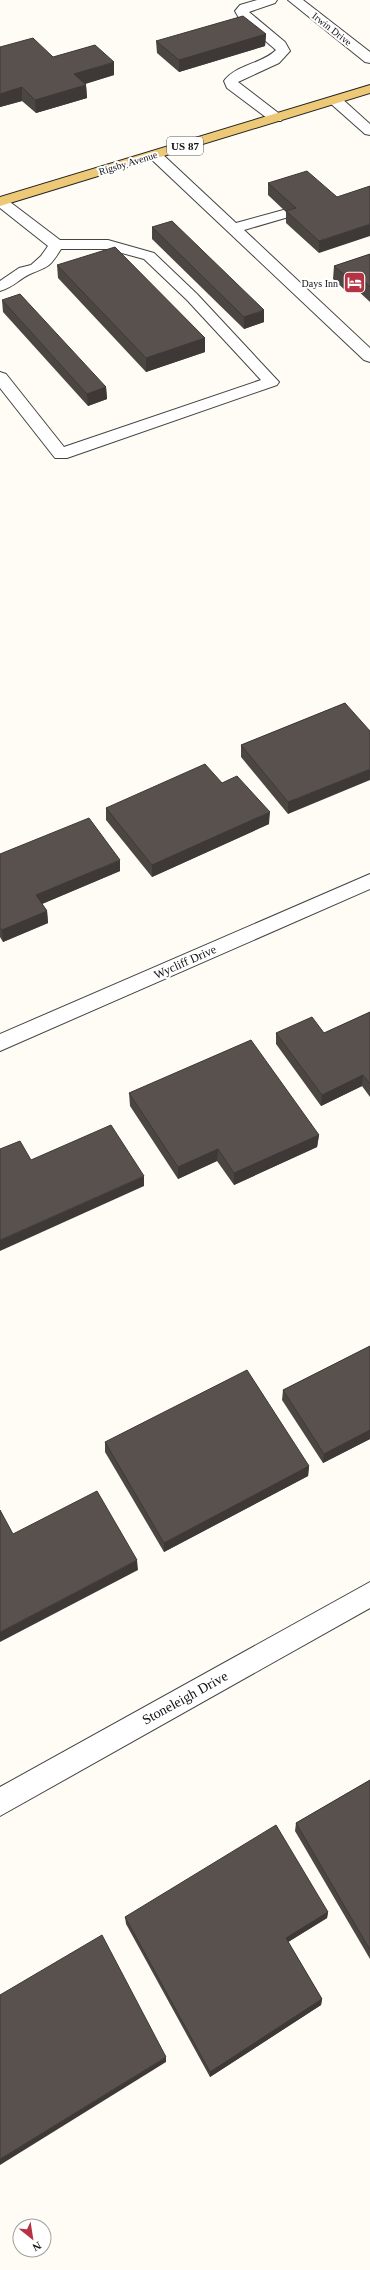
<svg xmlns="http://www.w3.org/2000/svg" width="370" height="2270" viewBox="0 0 370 2270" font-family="Georgia,serif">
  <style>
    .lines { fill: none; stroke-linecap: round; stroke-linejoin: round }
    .minor-casing { stroke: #444; stroke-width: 2 }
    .major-casing { stroke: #222; stroke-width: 2 }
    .minor { fill: #fff; fill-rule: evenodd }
    .major { fill: #ecc877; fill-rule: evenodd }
    .wall { fill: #4c4643 }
    .shaded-wall { fill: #3e3937 }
    .building { fill: #58514e; stroke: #3e3937 }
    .labels { text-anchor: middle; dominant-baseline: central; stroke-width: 4; stroke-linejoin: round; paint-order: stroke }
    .far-street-label { font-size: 10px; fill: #111; stroke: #fff }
    .far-poi-label { font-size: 10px; fill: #111; stroke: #fff; text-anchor: end }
    .shield { fill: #fff; stroke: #585858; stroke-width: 1 }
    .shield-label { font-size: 11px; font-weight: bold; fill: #111 }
    .street-label { font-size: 12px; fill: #111; stroke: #fff }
    .near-street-label { font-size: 14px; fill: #111; stroke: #fff }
  </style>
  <rect width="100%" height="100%" fill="#fefcf5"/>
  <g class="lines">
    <defs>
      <g id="minor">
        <path d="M 257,0 L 277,0 L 275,3 L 249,12 L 285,42 L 290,51 L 279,63 L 238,82 L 281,115 L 283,118 L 281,121 L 271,121 L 227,88 L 224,81 C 235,65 262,64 276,50 L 239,18 L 235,11 L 240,5 Z"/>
        <polygon points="288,0 303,0 370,52 370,63 365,62"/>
        <polygon points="335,96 340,97 370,124 370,135 365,134 330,103 328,100"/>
        <polygon points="155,151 160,152 236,223 287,209 292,210 294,213 292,216 244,230 370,348 370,362 364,360 150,158 148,155 150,152"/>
        <path d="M 0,198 L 6,199 L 60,240 L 108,240 L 154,253 L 197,294 L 279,382 L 277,385 L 67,458 L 55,458 L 0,388 L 0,372 L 6,374 L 64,447 L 261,380 L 187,300 L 144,259 L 107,249 L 61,249 C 49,268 49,266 30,274 C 19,279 14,287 0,291 L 0,281 L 19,268 L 31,265 L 41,256 L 48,246 L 0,208 Z"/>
        <polygon points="370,874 370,889 0,1051 0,1034"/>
        <polygon points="370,1582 370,1608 0,1816 0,1787"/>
      </g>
      <polygon id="major" points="370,85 370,93 0,206 0,197"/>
    </defs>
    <use href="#minor" class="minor-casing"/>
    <use href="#major" class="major-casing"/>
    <use href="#minor" class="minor"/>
    <use href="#major" class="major"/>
  </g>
  <g class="wall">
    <polygon points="266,34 265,46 179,72 157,53 156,41"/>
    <polygon points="0,47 53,57 114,75 85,84 86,85 87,98 36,113 22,101 0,107"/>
    <polygon points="268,183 337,197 319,253 286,223 286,212 268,195"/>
    <polygon points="152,227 264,322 244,329 152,239"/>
    <polygon points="370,254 370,302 355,288 346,291 333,279 334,266"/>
    <polygon points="57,265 205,338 205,352 146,372 58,278"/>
    <polygon points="2,300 106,387 107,399 88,406 3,312"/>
    <polygon points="345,703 288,814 241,757 241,745"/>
    <polygon points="222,783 269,824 152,877 106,820 106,808"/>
    <polygon points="0,854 120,871 42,904 47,911 48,923 3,942 0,937"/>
    <polygon points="370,1012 370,1097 362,1086 321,1106 276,1044 276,1033 324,1033"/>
    <polygon points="129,1093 319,1135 317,1147 234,1185 217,1161 178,1179 130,1106"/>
    <polygon points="370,1346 370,1439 323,1463 282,1400 283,1390"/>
    <polygon points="105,1442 309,1466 308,1476 164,1552 105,1452"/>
    <polygon points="370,1780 370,1959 295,1831 296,1823"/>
    <polygon points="328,1912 327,1918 288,1942 322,1999 321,2005 210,2077 126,1924 125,1917"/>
  </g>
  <g class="shaded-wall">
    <polygon points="266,34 265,46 179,72 179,60"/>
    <polygon points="114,62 114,75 75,87 74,74"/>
    <polygon points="86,85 87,98 36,113 35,100"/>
    <polygon points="22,87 22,101 0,107 0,94"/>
    <polygon points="370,224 370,236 319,253 319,241"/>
    <polygon points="356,274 355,288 346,291 347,277"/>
    <polygon points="264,310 264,322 244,329 244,317"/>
    <polygon points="205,338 205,352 146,372 146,358"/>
    <polygon points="106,387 107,399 88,406 87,394"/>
    <polygon points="370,769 370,780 288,814 288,802"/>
    <polygon points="270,812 269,824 152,877 152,865"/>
    <polygon points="120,860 120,871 37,906 36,895"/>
    <polygon points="47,911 48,923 3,942 2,930"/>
    <polygon points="363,1075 362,1086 321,1106 322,1095"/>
    <polygon points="319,1135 317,1147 234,1185 234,1173"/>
    <polygon points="218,1149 217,1161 178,1179 178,1167"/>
    <polygon points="144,1176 144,1186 0,1251 0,1240"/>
    <polygon points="370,1430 370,1439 323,1463 324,1454"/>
    <polygon points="309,1466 308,1476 164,1552 164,1543"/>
    <polygon points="137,1560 138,1570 0,1642 0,1632"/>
    <polygon points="328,1912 327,1918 285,1944 286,1938"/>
    <polygon points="322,1999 321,2005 210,2077 210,2072"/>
    <polygon points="166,2057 166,2062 0,2165 0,2159"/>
  </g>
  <g class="building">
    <polygon points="243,16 266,34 179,60 156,41"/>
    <polygon points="33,38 53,57 95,45 114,62 74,74 86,85 35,100 22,87 0,94 0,47"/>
    <polygon points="307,171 337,197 370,186 370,224 319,241 286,211 296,208 268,183"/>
    <polygon points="172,221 264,310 244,317 152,227"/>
    <polygon points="115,247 205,338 146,358 57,265"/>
    <polygon points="370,254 370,287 356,274 347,277 334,266"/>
    <polygon points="20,294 106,387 87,394 2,300"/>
    <polygon points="345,703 370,731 370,769 288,802 241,745"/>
    <polygon points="205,764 222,783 237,776 270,812 152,865 106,808"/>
    <polygon points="89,818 120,860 36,895 47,911 2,930 0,928 0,854"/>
    <polygon points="370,1012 370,1084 363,1075 322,1095 276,1033 312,1017 324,1033"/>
    <polygon points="251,1040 319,1135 234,1173 218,1149 178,1167 129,1093"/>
    <polygon points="111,1125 144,1176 0,1240 0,1149 20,1141 31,1160"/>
    <polygon points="370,1346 370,1430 324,1454 283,1390"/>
    <polygon points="247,1370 309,1466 164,1543 105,1442"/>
    <polygon points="97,1491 137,1560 0,1632 0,1510 13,1534"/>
    <polygon points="370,1780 370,1950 296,1823"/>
    <polygon points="276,1825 328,1912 286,1938 322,1999 210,2072 125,1917"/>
    <polygon points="102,1935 166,2057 0,2159 0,1995"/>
  </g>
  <defs>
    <symbol id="hotel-square" viewBox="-11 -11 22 22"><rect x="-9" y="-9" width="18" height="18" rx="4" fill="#b53443" stroke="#fff"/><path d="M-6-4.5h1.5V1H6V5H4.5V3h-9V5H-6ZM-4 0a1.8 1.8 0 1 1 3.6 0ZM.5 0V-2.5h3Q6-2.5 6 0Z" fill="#fff"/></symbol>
  </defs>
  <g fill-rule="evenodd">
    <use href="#hotel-square" x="342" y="270" width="25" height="25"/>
  </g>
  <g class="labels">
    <g class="far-street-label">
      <text transform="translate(332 29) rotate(38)">Irwin Drive</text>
      <text transform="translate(128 163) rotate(-17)">Rigsby Avenue</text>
    </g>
    <g class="far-poi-label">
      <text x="338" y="283">Days Inn</text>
    </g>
    <rect class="shield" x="167" y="137" width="36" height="18" rx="3"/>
    <g class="shield-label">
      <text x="185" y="146">US 87</text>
    </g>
    <g class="street-label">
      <text transform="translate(185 962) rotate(-24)">Wycliff Drive</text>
    </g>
    <g class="near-street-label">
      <text transform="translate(185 1698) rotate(-29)">Stoneleigh Drive</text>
    </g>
  </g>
  <g transform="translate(32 2238) rotate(150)"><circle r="19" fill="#ffffff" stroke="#a0a0a0"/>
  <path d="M0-3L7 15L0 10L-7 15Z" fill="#b53443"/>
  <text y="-6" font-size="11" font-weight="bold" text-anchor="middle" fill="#111111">N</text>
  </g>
</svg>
